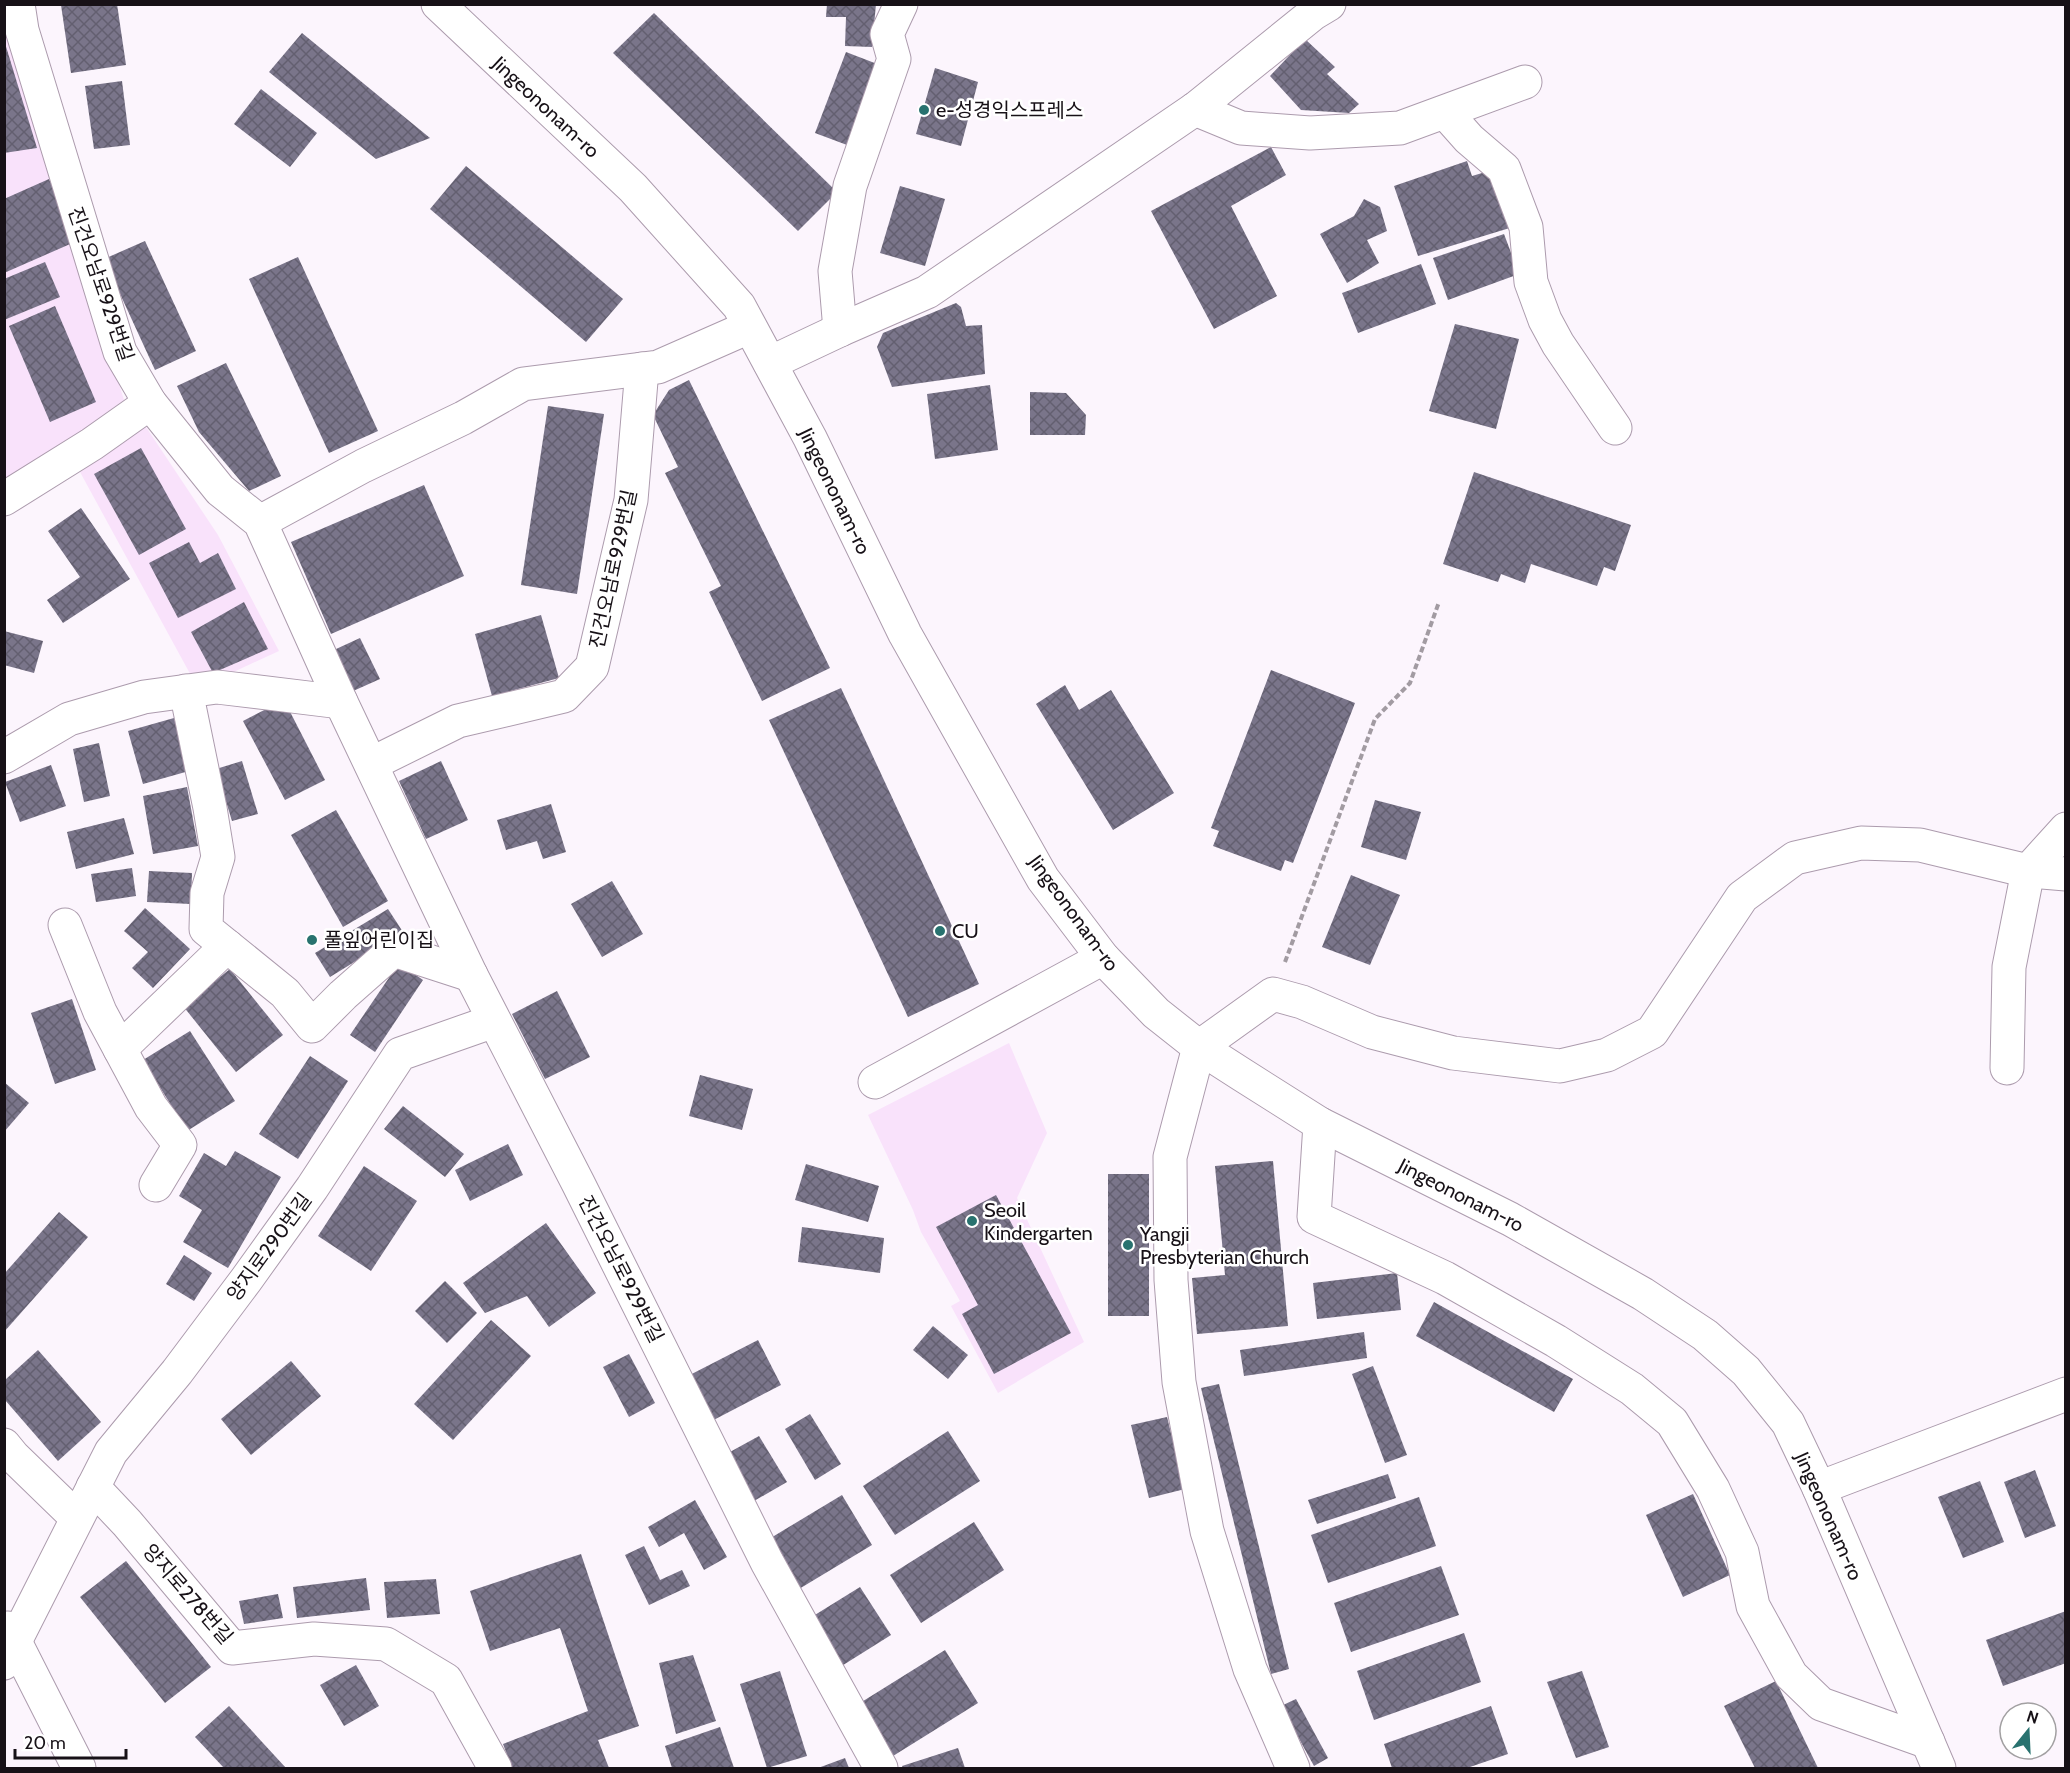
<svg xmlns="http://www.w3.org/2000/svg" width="2070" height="1773" viewBox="0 0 2070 1773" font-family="Cabin,'Noto Sans KR',sans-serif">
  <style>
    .built { fill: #f9e2fb }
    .building { fill: url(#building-cross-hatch) }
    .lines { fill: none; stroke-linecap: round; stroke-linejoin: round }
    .minor-casing { stroke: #ac9bad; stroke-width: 35 }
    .major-casing { stroke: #ac9bad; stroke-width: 35 }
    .path { stroke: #a29ba2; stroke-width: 4; stroke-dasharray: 6 3; stroke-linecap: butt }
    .minor { stroke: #fff; stroke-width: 33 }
    .major { stroke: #fff; stroke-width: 33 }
    .poi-dot { fill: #28726f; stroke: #fff; stroke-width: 2 }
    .labels { text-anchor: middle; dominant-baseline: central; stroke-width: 5; stroke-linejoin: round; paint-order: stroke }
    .street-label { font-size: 20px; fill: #171117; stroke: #fff }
    .poi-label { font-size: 20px; fill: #171117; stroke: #fff; text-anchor: start }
  </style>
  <defs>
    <pattern id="building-cross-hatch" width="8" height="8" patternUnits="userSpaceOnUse" patternTransform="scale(1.5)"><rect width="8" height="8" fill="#7a758a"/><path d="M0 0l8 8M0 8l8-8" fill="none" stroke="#635f70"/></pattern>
  </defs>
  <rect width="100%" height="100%" fill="#fcf5fd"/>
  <g class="built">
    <polygon points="4,13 124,400 28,470 5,479"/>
    <polygon points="142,421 218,535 279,651 227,675 194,681 80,472"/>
    <polygon points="1009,1043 1047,1133 1017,1198 1084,1342 998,1393 951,1306 960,1301 921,1232 913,1210 868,1115"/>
  </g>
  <g class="building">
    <polygon points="117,4 126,65 71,73 61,5"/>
    <polygon points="827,4 876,4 872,47 845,46 846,17 826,17"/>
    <polygon points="654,13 837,192 798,231 613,53"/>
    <polygon points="302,33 430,138 376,159 269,72"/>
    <polygon points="1305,39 1335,67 1327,74 1359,104 1349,113 1301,110 1270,76"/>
    <polygon points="4,40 37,148 4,153"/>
    <polygon points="846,52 885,67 855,148 815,133"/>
    <polygon points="935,68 978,82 961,146 916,134"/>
    <polygon points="122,81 130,145 94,149 85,86"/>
    <polygon points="261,89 317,133 290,167 234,124"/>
    <polygon points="1271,147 1286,175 1231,206 1277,296 1214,329 1151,211"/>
    <polygon points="1467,161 1472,176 1489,171 1513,227 1418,256 1394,186"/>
    <polygon points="466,166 623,299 586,342 430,209"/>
    <polygon points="49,179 77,241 4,273 4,199"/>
    <polygon points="900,186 945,199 925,266 880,253"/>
    <polygon points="1364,199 1380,207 1387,231 1367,240 1379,263 1347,283 1320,234 1354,216"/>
    <polygon points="1504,234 1519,274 1448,300 1433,258"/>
    <polygon points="145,241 196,351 155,370 104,259"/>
    <polygon points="298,257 378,431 329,453 249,279"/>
    <polygon points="45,262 60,297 4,320 4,279"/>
    <polygon points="1421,264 1436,304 1358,333 1342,293"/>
    <polygon points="956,303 961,307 966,326 982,325 985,374 892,387 877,347 883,333"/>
    <polygon points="55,306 96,402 50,422 9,326"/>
    <polygon points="1455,324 1519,339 1496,429 1429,411"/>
    <polygon points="226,363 281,476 249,491 199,432 177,386"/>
    <polygon points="689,380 830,668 762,701 709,592 721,586 665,473 678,467 653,415 669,390"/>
    <polygon points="990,385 998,450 935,459 927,394"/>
    <polygon points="1030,392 1066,393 1086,415 1085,435 1030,435"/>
    <polygon points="548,406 604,414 577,594 521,585"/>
    <polygon points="141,448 186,529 139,555 94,474"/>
    <polygon points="1474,472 1631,525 1615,571 1604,567 1597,586 1531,564 1525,583 1501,574 1498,582 1443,564"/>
    <polygon points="424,485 464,576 331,634 291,542"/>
    <polygon points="81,508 130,579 63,623 47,600 80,577 48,531"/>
    <polygon points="189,542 200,563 218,553 236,589 178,618 149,563"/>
    <polygon points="244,602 268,649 213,673 191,632"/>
    <polygon points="541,615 559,678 492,696 475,634"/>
    <polygon points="4,631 43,641 34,673 4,665"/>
    <polygon points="360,638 380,679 342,696 323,655"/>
    <polygon points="1271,670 1355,703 1293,863 1285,860 1281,871 1213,846 1219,831 1211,828"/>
    <polygon points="1065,685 1079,710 1111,690 1174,793 1113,830 1036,704"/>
    <polygon points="841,688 979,984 908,1017 769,720"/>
    <polygon points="284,700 325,780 285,800 243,721"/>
    <polygon points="174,718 189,771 143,784 128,731"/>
    <polygon points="99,743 110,796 84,802 73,749"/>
    <polygon points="242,761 258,814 232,821 216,769"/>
    <polygon points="441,761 468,820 426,839 399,781"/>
    <polygon points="51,765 66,806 20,822 5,782"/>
    <polygon points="187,787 198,846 153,854 143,796"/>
    <polygon points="1375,800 1421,812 1406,860 1361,847"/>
    <polygon points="551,804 566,852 543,859 537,841 506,850 497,820"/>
    <polygon points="336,810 388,901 343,927 291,835"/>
    <polygon points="124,818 134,854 76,869 67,832"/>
    <polygon points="132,868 136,896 96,902 91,874"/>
    <polygon points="149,871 192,873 191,904 147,902"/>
    <polygon points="1351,875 1400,895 1370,965 1322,947"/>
    <polygon points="612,881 643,934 602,957 571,904"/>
    <polygon points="145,908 190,949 153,988 132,968 148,952 124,931"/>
    <polygon points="388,909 403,932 330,977 315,953"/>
    <polygon points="399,963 423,980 375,1052 350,1035"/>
    <polygon points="230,969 283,1035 236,1072 183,1006"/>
    <polygon points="557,991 590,1057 545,1079 512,1014"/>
    <polygon points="72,999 96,1070 55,1084 31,1013"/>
    <polygon points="190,1031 235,1101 187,1131 143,1060"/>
    <polygon points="310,1056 348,1081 298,1159 259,1134"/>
    <polygon points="700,1075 753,1089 742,1130 689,1116"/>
    <polygon points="4,1082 29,1103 4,1132"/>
    <polygon points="403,1106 464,1154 445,1177 384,1129"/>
    <polygon points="508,1144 523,1175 470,1201 455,1170"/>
    <polygon points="235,1151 281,1177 228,1268 183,1242 202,1210 179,1196 204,1153 226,1166"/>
    <polygon points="1273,1161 1288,1326 1197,1334 1192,1278 1225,1275 1215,1166"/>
    <polygon points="806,1164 879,1186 868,1222 795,1200"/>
    <polygon points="364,1166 417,1201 371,1271 318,1236"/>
    <rect x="1108" y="1174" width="41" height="142"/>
    <polygon points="996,1195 1071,1333 994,1374 962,1314 978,1305 936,1227"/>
    <polygon points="59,1212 88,1237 4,1332 4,1274"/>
    <polygon points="546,1223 596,1293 549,1327 527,1296 485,1313 463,1283"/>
    <polygon points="802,1227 884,1238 880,1273 798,1262"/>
    <polygon points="184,1255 212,1273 194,1301 166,1284"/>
    <polygon points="1397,1273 1401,1310 1317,1319 1313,1283"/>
    <polygon points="445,1281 477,1313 447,1343 415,1311"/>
    <polygon points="1434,1302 1573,1379 1554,1412 1416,1336"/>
    <polygon points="491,1320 531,1356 453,1440 414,1404"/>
    <polygon points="933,1326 968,1355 948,1379 913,1350"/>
    <polygon points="1364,1332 1367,1358 1244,1376 1240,1350"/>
    <polygon points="758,1340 781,1385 704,1425 680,1380"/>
    <polygon points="38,1350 101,1422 58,1461 5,1400 5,1380"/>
    <polygon points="629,1354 655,1403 629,1417 603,1367"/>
    <polygon points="291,1361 321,1396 251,1455 221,1419"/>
    <polygon points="1373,1366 1407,1455 1385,1463 1352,1374"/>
    <polygon points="1219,1384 1289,1669 1271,1674 1201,1388"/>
    <polygon points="810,1414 841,1464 815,1480 785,1429"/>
    <polygon points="1167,1417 1185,1489 1149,1498 1131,1425"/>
    <polygon points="948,1431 980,1481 895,1535 863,1486"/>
    <polygon points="759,1436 787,1482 747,1505 719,1458"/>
    <polygon points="2035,1470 2056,1526 2025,1538 2004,1482"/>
    <polygon points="1388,1474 1396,1498 1317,1524 1308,1500"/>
    <polygon points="1980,1481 2004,1542 1963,1558 1938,1497"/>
    <polygon points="1693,1494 1730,1575 1683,1597 1646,1515"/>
    <polygon points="842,1495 872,1545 799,1589 769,1539"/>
    <polygon points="1419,1497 1436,1546 1328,1583 1311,1535"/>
    <polygon points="695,1500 727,1557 704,1570 684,1533 659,1547 648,1527"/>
    <polygon points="974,1522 1004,1570 921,1623 890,1575"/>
    <polygon points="644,1546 660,1580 682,1570 690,1586 649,1605 625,1555"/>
    <polygon points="581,1554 639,1726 598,1740 609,1768 512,1768 503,1744 588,1711 560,1628 490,1651 470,1591"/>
    <polygon points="126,1561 211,1667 165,1703 80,1597"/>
    <polygon points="1441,1566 1459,1615 1351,1652 1334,1603"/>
    <polygon points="366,1578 370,1610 297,1618 293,1587"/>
    <polygon points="436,1579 440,1614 387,1618 384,1582"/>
    <polygon points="860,1587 891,1635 840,1667 810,1618"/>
    <polygon points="278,1594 283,1618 244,1624 239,1601"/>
    <polygon points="2066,1611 2066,1663 2003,1686 1986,1640"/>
    <polygon points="1464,1633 1481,1682 1374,1720 1357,1671"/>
    <polygon points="945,1650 978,1703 893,1756 860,1703"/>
    <polygon points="693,1655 716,1721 676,1734 659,1663"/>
    <polygon points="356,1665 379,1706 344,1726 320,1685"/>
    <polygon points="780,1671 807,1756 767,1768 740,1684"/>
    <polygon points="1582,1671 1609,1747 1576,1758 1547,1682"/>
    <polygon points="1776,1681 1818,1768 1755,1768 1724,1706"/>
    <polygon points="1296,1699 1328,1758 1314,1766 1281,1706"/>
    <polygon points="229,1706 286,1768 224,1768 195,1737"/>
    <polygon points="1491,1706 1508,1754 1467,1768 1392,1768 1384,1744"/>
    <polygon points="720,1727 734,1768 672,1768 665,1746"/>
    <polygon points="958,1748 965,1768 903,1768 902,1766"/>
    <polygon points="845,1758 849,1768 818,1768"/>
  </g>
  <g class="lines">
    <defs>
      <g id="minor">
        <polyline points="18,4 22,30 120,352 150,403 220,490 260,522 341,702 471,975 578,1183 767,1562 881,1768"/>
        <polyline points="1195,109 1241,128 1310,133 1400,128 1525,82"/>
        <polyline points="1445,112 1469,139 1504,169 1526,227 1531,282 1545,320 1558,344 1615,428"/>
        <polyline points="840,330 835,271 850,186 894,59 887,34 901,4"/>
        <polyline points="770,363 840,330 927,292 1195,109 1314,13 1329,4"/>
        <polyline points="4,499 92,444 150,403"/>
        <polyline points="260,522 363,466 463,418 523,384 658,367 749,327"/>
        <polyline points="186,691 210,808 218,857 207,893 206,929 285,993 312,1026 343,995 394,950 471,975"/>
        <polyline points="4,757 69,719 144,697 217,687 341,702"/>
        <polyline points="371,764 458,721 564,696 592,667 631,500 642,369"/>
        <polyline points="65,925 100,1012 151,1107 180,1145 156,1185"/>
        <polyline points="120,1049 227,946"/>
        <polyline points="2007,1068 2009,967 2028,871 2066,829"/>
        <polyline points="875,1082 1103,958"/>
        <polyline points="1320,1124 1314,1217 1445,1278 1556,1341 1632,1389 1672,1422 1713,1489 1742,1552 1753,1606 1791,1675 1821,1704 1928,1742"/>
        <polyline points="4,1445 13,1456 77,1518"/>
        <polyline points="93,1487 127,1523 232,1648 314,1639 386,1644 446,1680 495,1768"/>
        <polyline points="1819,1488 2066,1394"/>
        <polyline points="8,1628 79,1768"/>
        <polyline points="4,1663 111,1452 177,1372 246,1280 312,1188 400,1054 494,1021"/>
        <polyline points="1293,1768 1250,1669 1207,1531 1179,1382 1171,1280 1170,1157 1199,1047 1273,994 1302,1002 1372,1032 1453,1053 1560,1066 1607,1055 1652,1032 1742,897 1795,858 1861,843 1920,845 2028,871 2066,874"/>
      </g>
      <polyline id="major" points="438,4 633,188 739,306 810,438 905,634 1043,879 1103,958 1156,1013 1199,1047 1241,1074 1320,1124 1510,1219 1643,1294 1705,1335 1746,1371 1788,1423 1819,1488 1939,1768"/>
    </defs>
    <use href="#minor" class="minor-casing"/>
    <use href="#major" class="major-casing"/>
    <polyline class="path" points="1285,962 1375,719 1410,683 1439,602"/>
    <use href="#minor" class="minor"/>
    <use href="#major" class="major"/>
  </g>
  <g class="poi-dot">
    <circle cx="924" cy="110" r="6"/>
    <circle cx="940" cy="931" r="6"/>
    <circle cx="312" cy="940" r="6"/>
    <circle cx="972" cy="1221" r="6"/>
    <circle cx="1128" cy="1245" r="6"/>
  </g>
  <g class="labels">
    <g class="street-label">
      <text transform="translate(546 107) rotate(43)">Jingeononam-ro</text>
      <text transform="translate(101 284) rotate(71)">진건오남로929번길</text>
      <text transform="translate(835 491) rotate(64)">Jingeononam-ro</text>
      <text transform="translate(613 569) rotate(-78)">진건오남로929번길</text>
      <text transform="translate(1074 913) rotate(54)">Jingeononam-ro</text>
      <text transform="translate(1461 1195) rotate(27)">Jingeononam-ro</text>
      <text transform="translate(269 1247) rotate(-54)">양지로290번길</text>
      <text transform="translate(621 1269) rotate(63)">진건오남로929번길</text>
      <text transform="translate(1829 1516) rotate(66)">Jingeononam-ro</text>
      <text transform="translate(188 1594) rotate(49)">양지로278번길</text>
    </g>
    <g class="poi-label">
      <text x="936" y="110">e-성경익스프레스</text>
      <text x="952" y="931">CU</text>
      <text x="324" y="940">풀잎어린이집</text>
      <text x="984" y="1210">Seoil<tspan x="984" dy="23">Kindergarten</tspan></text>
      <text x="1140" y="1234">Yangji<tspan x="1140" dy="23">Presbyterian Church</tspan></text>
    </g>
  </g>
  <rect width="2070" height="1773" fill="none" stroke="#171117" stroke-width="12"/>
  <g transform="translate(2028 1731) rotate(18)"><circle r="28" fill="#ffffff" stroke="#a2a0a2" stroke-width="1.5"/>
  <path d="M0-4.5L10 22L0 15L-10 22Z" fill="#28726f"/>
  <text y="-9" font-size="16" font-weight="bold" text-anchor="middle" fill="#171117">N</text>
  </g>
  <path d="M15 1749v9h111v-9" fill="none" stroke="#171117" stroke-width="3"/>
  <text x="24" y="1749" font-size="18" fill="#171117" stroke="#ffffff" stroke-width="4.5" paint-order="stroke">20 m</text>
</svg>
